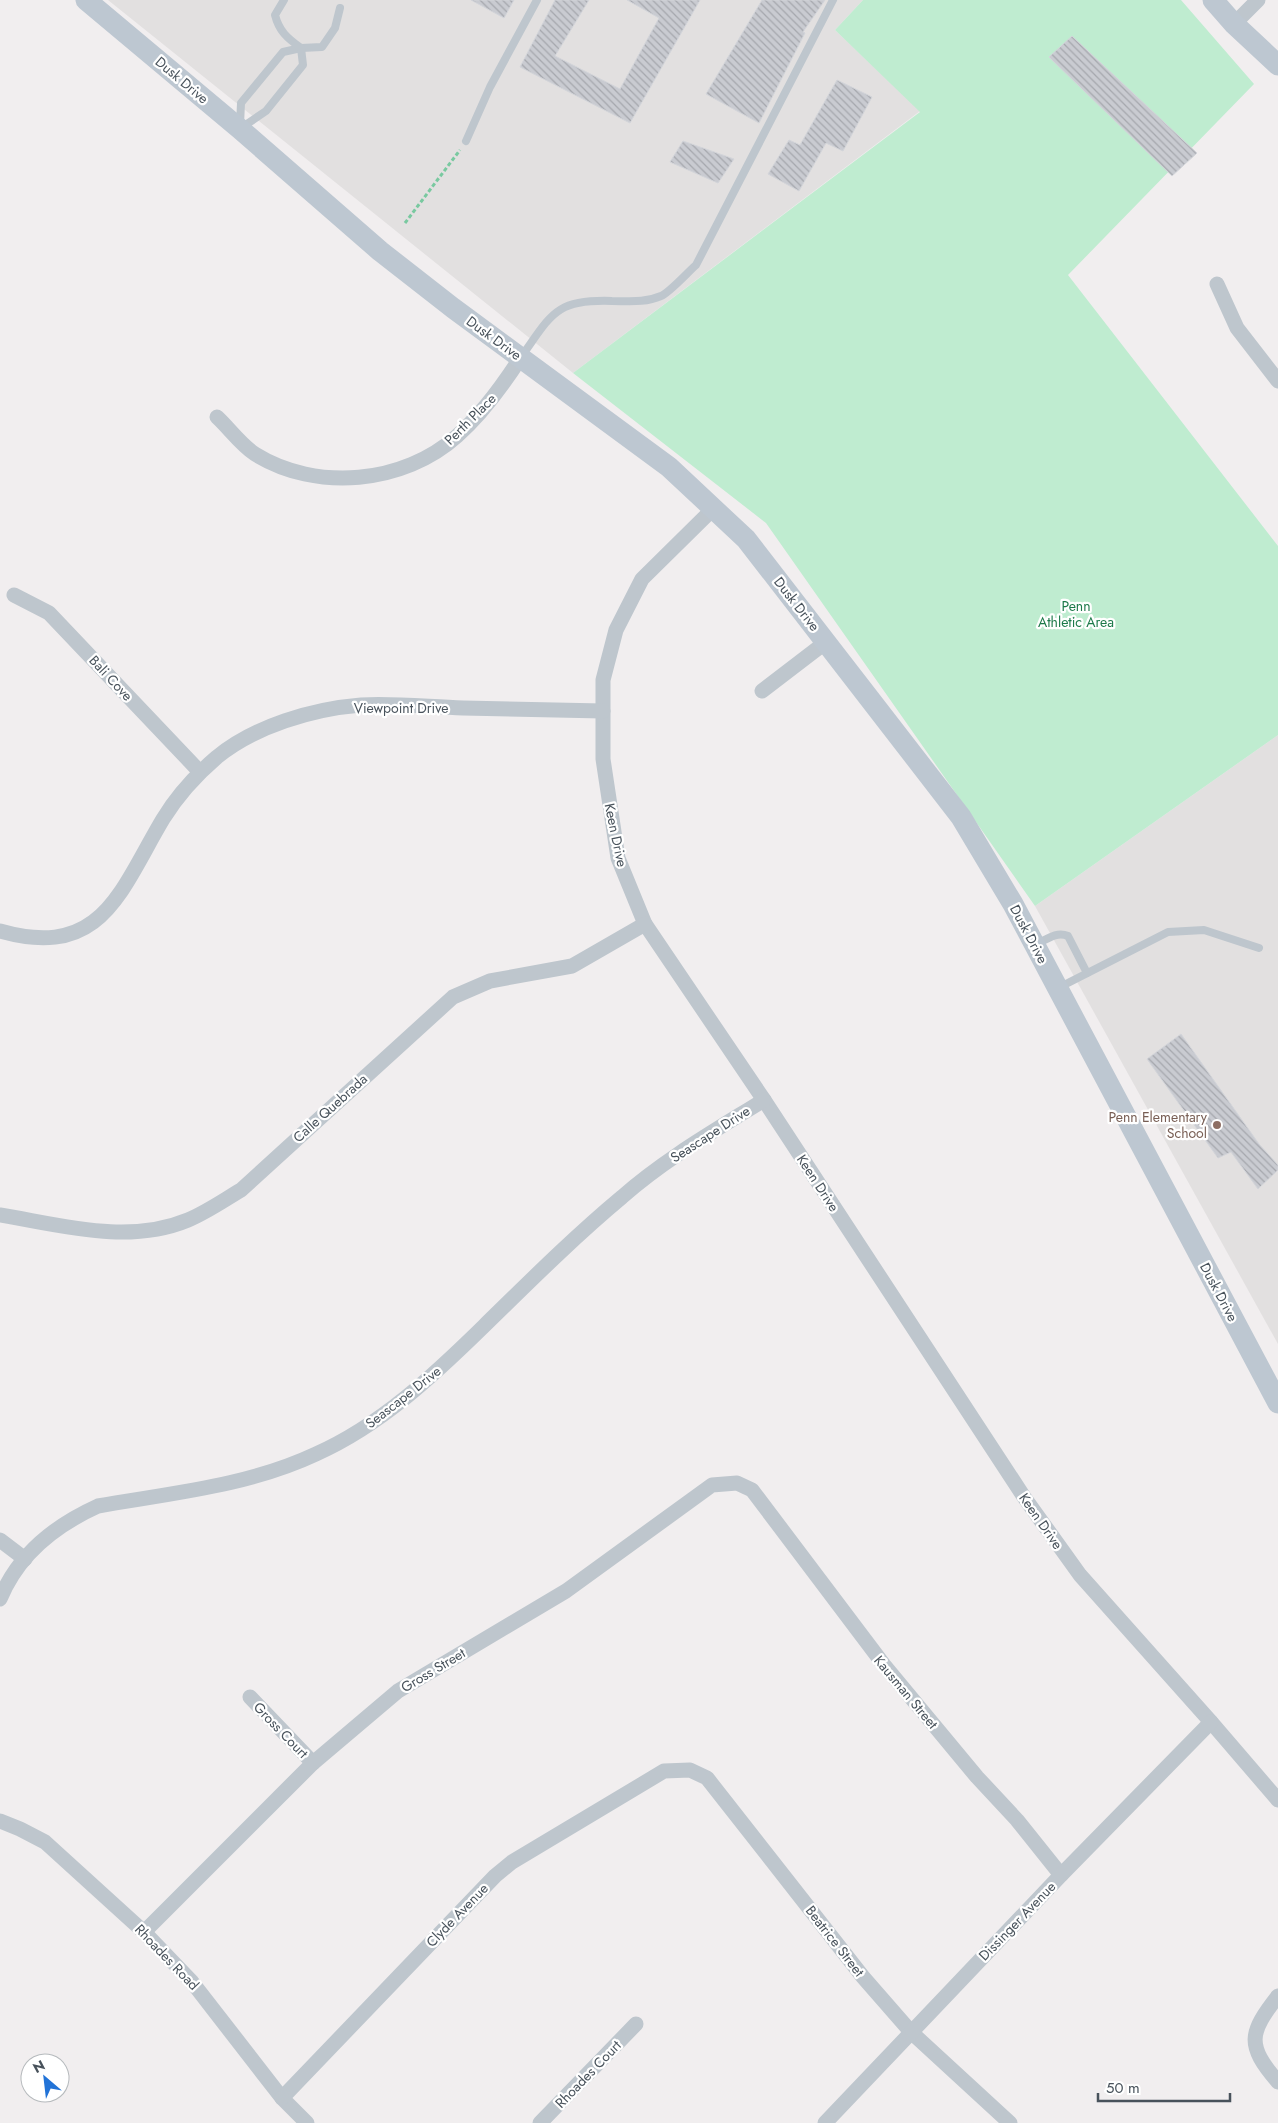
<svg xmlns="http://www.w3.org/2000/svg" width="1278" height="2123" viewBox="0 0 1278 2123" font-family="Jost,sans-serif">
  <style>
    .education { fill: #e2e0e0 }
    .green { fill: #bfecd0 }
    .building { fill: url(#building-back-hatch); stroke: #d3d5da }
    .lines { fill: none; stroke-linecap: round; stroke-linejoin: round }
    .path { stroke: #79c9a0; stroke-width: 3; stroke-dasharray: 4 2.5; stroke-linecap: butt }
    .lane { stroke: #bec6cd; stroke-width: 8 }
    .street { stroke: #bec6cd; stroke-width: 15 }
    .secondary { stroke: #bdc7d1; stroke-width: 21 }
    .education-dot { fill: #8d6e63; stroke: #fff; stroke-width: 2 }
    .labels { text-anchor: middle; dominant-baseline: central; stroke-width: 4.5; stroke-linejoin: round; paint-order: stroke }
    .street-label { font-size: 14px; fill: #48525b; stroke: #fff }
    .park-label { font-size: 14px; fill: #1c7949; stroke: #fff }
    .education-label { font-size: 14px; fill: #785e54; stroke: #fff; text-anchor: end }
  </style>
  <defs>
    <pattern id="building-back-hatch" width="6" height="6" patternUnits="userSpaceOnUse" patternTransform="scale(1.25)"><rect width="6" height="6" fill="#c9cbd1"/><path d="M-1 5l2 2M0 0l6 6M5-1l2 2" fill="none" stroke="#a5a7ad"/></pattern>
  </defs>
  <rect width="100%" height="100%" fill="#f1eeef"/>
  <g class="education">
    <polygon points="108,0 863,0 835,30 920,111 573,373"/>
    <polygon points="1278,735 1278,1344 1035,906"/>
  </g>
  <polygon class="green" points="863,0 1181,0 1254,84 1068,275 1278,546 1278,735 1035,906 766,523 573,373 920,112 835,30"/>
  <g class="building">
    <polygon points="471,0 514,0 504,18"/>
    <polygon points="555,0 589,0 555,56 620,89 659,18 627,0 700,0 630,123 520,67"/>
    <polygon points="762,0 825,0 803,32 805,33 759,123 706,94"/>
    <polygon points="1072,36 1197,153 1172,176 1049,57"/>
    <polygon points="837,80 872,97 843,151 826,143 799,191 768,174 789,140 800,145"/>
    <polygon points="683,141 734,159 718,183 670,162"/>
    <polygon points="1181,1034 1259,1144 1278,1165 1278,1170 1258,1189 1231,1152 1218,1158 1147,1059"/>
  </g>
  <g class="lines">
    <polyline class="path" points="405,223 460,150"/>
    <g class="lane">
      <polyline points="240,125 241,103 283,52 301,48 322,47 335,28 340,8"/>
      <path d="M 241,128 L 266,111 L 303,65 L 301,48 C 287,38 279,31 275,15 L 284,0"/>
      <polyline points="466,141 490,87 537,0"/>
      <path d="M 521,357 C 552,314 555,299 612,301 C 629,301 645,303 661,296 C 669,293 688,272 696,265 L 833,0"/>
      <path d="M 1037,944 C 1047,939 1057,931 1068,936 L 1087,973"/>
      <polyline points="1060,987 1168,932 1204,930 1259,948"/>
    </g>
    <g class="street">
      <polyline points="1234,24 1258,0"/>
      <polyline points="1217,284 1237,328 1278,381"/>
      <path d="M 217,417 C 229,428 241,445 255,454 C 316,492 404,484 457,436 C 482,414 503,385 521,357"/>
      <polyline points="714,508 642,579 616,630 603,680 603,759 618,858 645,924 764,1100 1024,1497 1080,1575 1211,1722 1278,1800"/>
      <polyline points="14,595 49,613 200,772"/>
      <polyline points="762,691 826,642"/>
      <path d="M 0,931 C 102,960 120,891 163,819 C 177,796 196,775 217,757 C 255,726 312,709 361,705 C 394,703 429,707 463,708 C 509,709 556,710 603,711"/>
      <path d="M 0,1215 C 61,1225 128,1245 188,1220 C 207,1212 224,1200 241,1190 L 453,997 L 490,981 L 572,966 L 645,924"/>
      <polyline points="0,1540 25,1559"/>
      <path d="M 0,1599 C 18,1555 56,1525 98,1506 C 172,1493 248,1486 316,1454 C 381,1425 434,1375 484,1326 C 529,1282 574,1237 622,1197 C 665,1159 716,1130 764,1100"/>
      <polyline points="250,1697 313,1763"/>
      <polyline points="0,1821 20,1829 45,1842 144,1932 192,1982 282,2098 307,2123"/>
      <polyline points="144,1932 313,1763 398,1691 566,1591 712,1485 737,1483 752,1490 884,1665 977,1777 1017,1820 1061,1875"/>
      <path d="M 1278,1996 C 1249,2033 1246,2045 1278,2082"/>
      <polyline points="282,2098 495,1876 512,1862 664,1771 690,1770 707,1778 863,1977 911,2032 1010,2123"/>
      <polyline points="540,2123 636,2024"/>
      <polyline points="825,2123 1061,1875 1211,1722"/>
    </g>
    <g class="secondary">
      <polyline points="86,0 240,129 380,251 453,308 669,467 746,539 961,817 1013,904 1278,1403"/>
      <polyline points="1213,0 1234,24 1278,65"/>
    </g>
  </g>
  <circle class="education-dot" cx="1217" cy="1125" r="5"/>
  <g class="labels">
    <g class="street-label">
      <text transform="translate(182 80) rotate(40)">Dusk Drive</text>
      <text transform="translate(494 338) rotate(36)">Dusk Drive</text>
      <text transform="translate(470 419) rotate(-45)">Perth Place</text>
      <text transform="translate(797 604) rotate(52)">Dusk Drive</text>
      <text transform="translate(111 678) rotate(47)">Bali Cove</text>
      <text x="401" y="708">Viewpoint Drive</text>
      <text transform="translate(616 835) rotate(78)">Keen Drive</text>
      <text transform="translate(1029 934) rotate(62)">Dusk Drive</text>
      <text transform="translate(330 1108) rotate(-42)">Calle Quebrada</text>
      <text transform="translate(710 1134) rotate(-33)">Seascape Drive</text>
      <text transform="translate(818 1183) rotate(57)">Keen Drive</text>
      <text transform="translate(1219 1292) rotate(62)">Dusk Drive</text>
      <text transform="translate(403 1397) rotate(-38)">Seascape Drive</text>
      <text transform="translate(1041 1521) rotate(55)">Keen Drive</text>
      <text transform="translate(433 1670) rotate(-31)">Gross Street</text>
      <text transform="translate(906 1692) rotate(50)">Kausman Street</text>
      <text transform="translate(281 1730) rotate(46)">Gross Court</text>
      <text transform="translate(457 1915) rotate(-46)">Clyde Avenue</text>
      <text transform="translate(1017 1921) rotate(-46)">Dissinger Avenue</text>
      <text transform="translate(835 1941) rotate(52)">Beatrice Street</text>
      <text transform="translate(167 1957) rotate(46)">Rhoades Road</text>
      <text transform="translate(588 2074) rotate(-46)">Rhoades Court</text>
    </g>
    <g class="park-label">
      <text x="1076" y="606">Penn<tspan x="1076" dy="16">Athletic Area</tspan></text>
    </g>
    <g class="education-label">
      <text x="1207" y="1117">Penn Elementary<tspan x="1207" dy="16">School</tspan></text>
    </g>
  </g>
  <g transform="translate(45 2078) rotate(332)"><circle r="24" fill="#ffffff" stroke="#b6babd"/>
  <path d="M0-4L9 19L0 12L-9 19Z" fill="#2273d7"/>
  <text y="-8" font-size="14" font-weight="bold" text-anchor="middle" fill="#48525b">N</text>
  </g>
  <path d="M1098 2093v8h132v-8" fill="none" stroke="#48525b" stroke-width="2.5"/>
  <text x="1106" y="2093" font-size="15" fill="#48525b" stroke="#ffffff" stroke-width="4" paint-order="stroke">50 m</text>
</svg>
